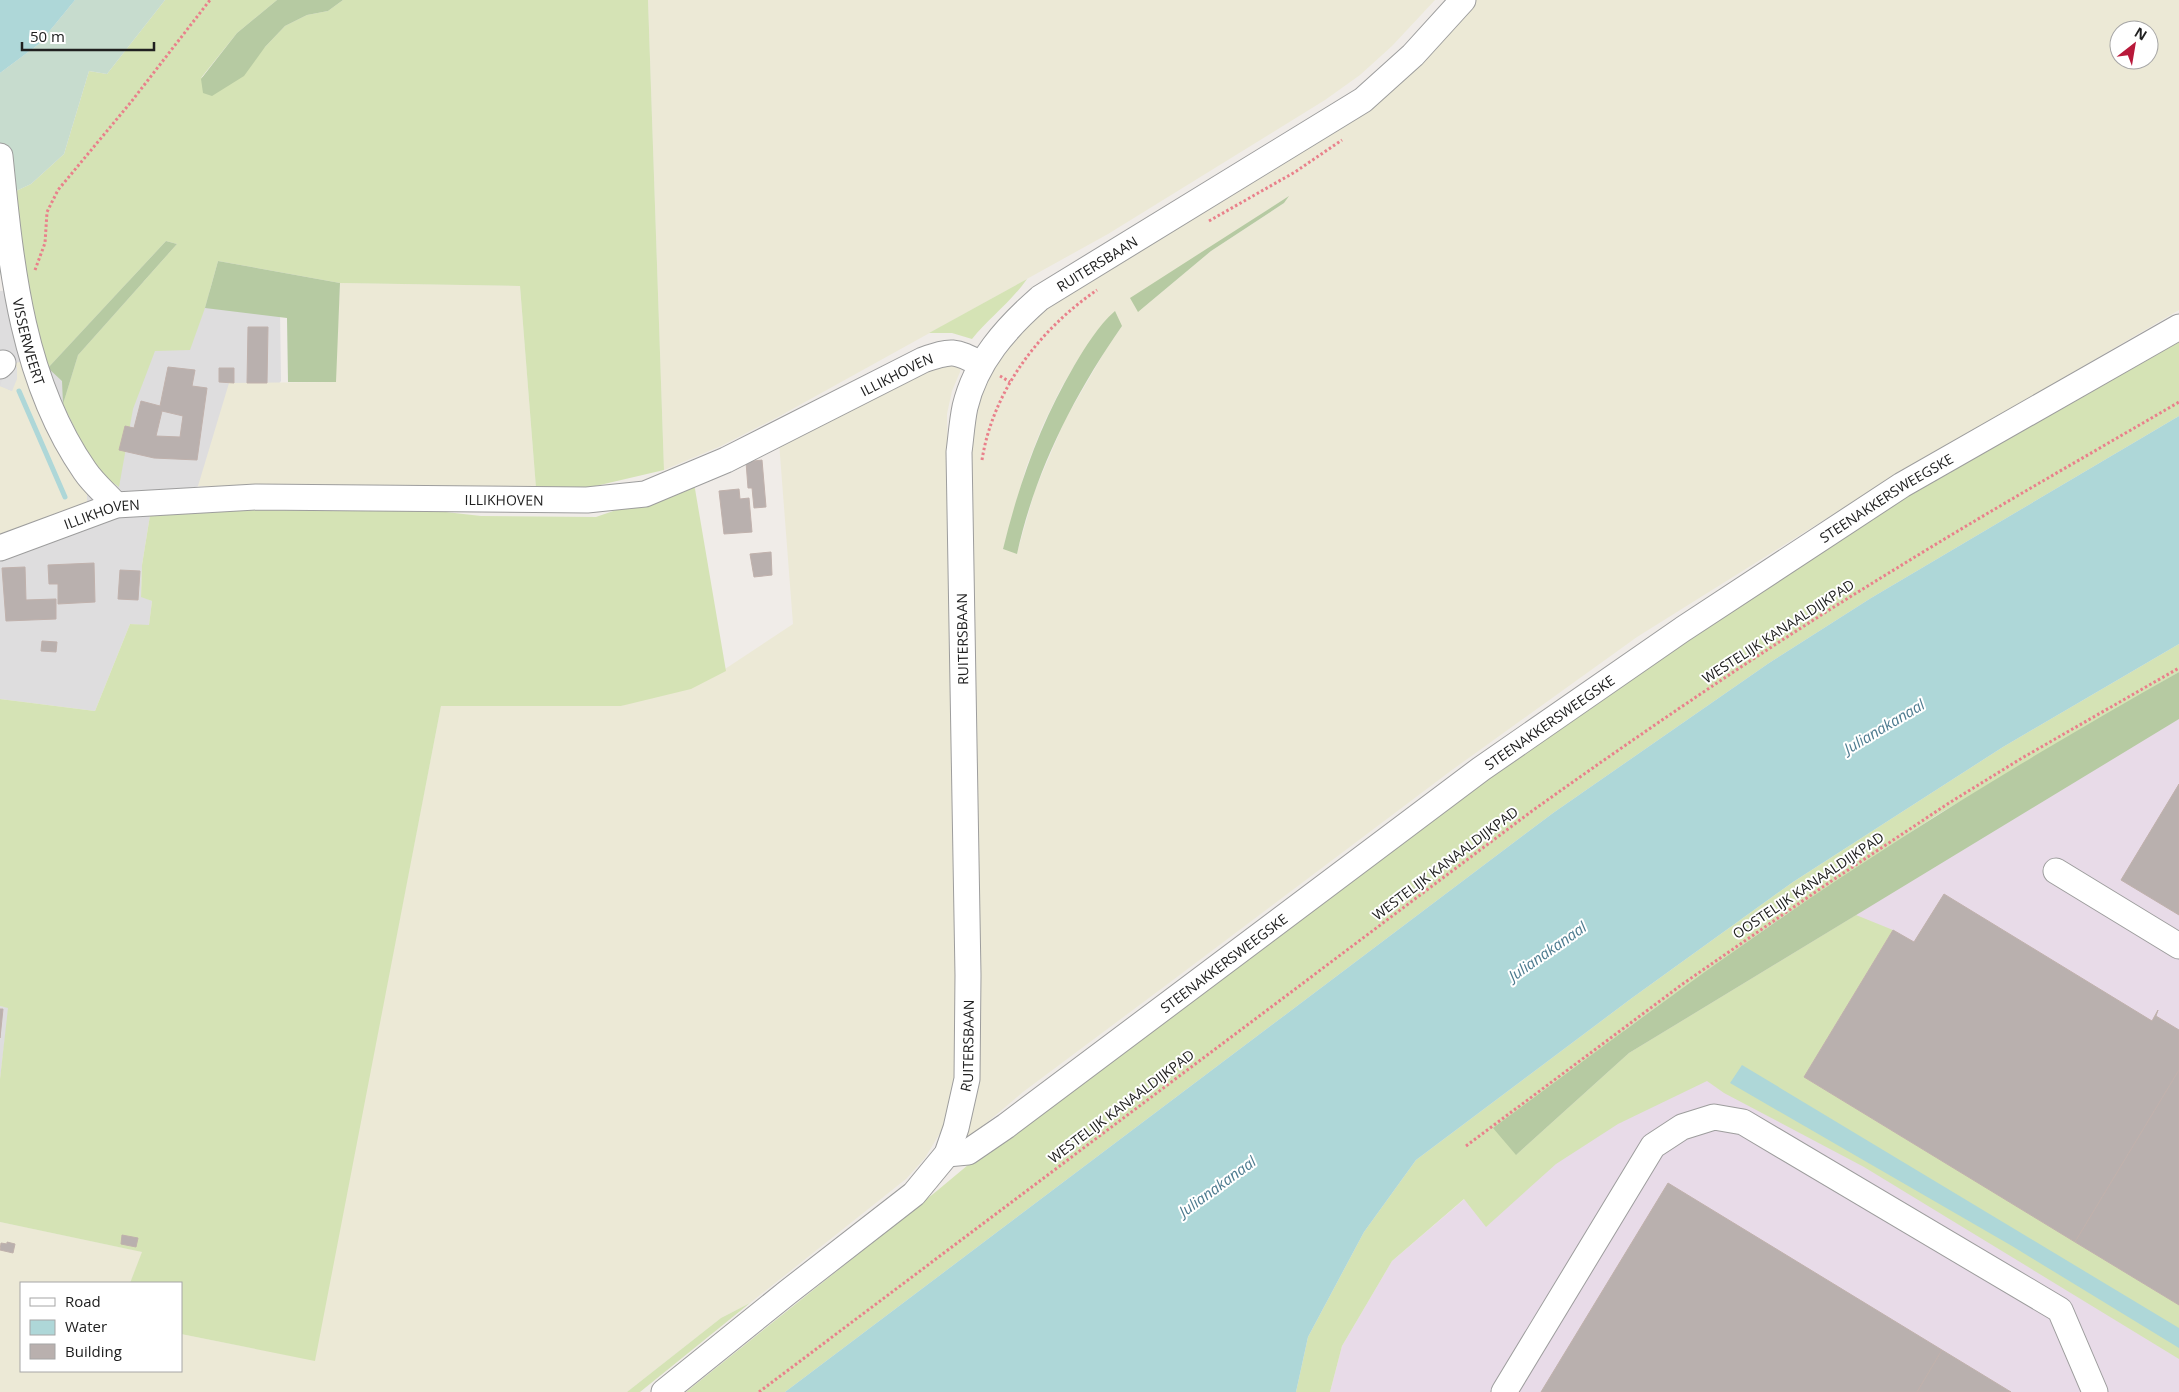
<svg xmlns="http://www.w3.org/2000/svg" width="2179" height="1392" viewBox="0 0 2179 1392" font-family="'Open Sans',sans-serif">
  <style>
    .residential { fill: #deddde }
    .industrial { fill: #e8dbe8 }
    .farmland { fill: #ece9d6; fill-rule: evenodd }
    .grass { fill: #d5e3b5 }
    .forest { fill: #b6caa2 }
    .wetland { fill: #c7dcce }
    .parking { fill: #e0e0e0 }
    .water { fill: #aed7d8 }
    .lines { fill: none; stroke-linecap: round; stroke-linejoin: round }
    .stream { stroke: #aed7d8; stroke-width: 5 }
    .building { fill: #b9b0ae; stroke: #c0b1ac; fill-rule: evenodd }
    .minor-casing { stroke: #9d9d9d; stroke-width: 27 }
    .path { stroke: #e9808b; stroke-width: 3; stroke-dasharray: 2.5 2.5; stroke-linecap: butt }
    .minor { stroke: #fff; stroke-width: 25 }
    .labels { text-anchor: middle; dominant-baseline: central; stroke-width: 4; stroke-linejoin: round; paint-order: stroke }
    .street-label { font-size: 14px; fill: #202020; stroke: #fff }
    .water-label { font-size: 15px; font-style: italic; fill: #4d7b8f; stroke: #fff }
  </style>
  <rect width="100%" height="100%" fill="#f0ece8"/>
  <g class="residential">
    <polygon points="169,280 280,312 281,381 198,486 151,509 142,565 141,596 152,601 149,626 130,624 95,711 0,699 0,291"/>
    <polygon points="0,1006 9,1007 0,1079"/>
  </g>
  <polygon class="industrial" points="2179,705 2179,1392 1330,1392 1342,1346 1392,1261 1516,1155 1629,1053"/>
  <g class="farmland">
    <polygon points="648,0 1435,0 1392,46 1360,75 1325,100 1108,234 778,417 721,446 664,470"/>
    <path d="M 1473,0 L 2179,0 L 2179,310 L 1867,493 L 1637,637 L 1452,770 L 1169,983 L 1023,1092 L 965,1141 L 968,487 L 974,416 L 994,361 L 1034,314 L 1378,95 ZM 2119,30 L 2149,30 L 2149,60 L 2119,60 ZM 1288,197 L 1284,203 L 1211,251 L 1138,312 L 1200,254 ZM 1122,326 L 1105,351 L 1065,420 L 1035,490 L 1017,553 L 1003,549 L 1026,468 L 1042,427 L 1061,388 L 1079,358 Z"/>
    <polygon points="340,283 520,286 536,488 198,486 229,383 335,382"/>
    <polygon points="23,361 87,490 87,502 84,507 0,541 0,386 12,391 16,363"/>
    <polygon points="961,362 960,372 952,391 947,414 956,993 956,1089 946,1123 925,1158 906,1179 750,1303 721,1318 627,1392 0,1392 0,1222 143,1252 130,1283 21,1283 21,1371 181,1371 181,1334 314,1360 441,706 621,706 725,671 725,669 793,624 779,442 902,374"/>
  </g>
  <g class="grass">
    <polygon points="165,0 277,0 237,33 201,78 265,47 285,26 307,15 328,11 343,0 648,0 664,470 587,488 536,488 520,286 340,283 218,261 205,308 190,350 155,351 133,409 119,487 109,480 91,461 63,404 78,355 177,244 166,241 48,368 34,328 24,265 16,191 31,184 64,154 89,71 107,74"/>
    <path d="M 1027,279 C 1011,302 989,318 972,339 L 952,333 L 929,333 Z"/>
    <polygon points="2179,328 2179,416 1871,598 1769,663 1553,813 785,1392 686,1392 938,1190 1077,1074 1572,702"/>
    <polygon points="694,483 726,671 691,689 621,706 441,706 315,1361 181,1334 181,1283 130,1283 142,1252 0,1222 0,1079 8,1008 0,1006 0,699 95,711 130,624 149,625 152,601 141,597 142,565 151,509 437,511 481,516 596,517"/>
    <polygon points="2179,644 2179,672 1937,815 1775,922 1625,1030 1516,1155 1629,1053 1856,915 1893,930 1804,1077 2179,1305 2179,1359 1864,1167 1724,1093 1707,1081 1618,1124 1556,1164 1486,1227 1464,1199 1392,1261 1342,1346 1330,1392 1296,1392 1308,1337 1364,1232 1416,1160 1632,998 1793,882 2003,747"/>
    <polygon points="750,1303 640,1392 627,1392 721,1318"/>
  </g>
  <g class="forest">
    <polygon points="277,0 343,0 328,11 307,15 285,26 265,47 244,76 212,96 203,93 201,79 237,33"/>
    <polygon points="1289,196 1284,203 1211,251 1138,312 1130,298"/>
    <polygon points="166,241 177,244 78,355 63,404 62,381 48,368"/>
    <polygon points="218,261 340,283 336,382 288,382 287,318 205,308"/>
    <path d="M 1115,311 L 1122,326 C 1074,395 1035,471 1017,554 L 1003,549 C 1019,484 1040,424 1074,366 C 1086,346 1098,326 1115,311 Z"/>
    <path d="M 2179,672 L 2179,719 L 1629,1053 L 1516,1155 L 1493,1128 C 1586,1059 1679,989 1774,923 C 1905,832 2041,750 2179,672 Z"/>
  </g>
  <polygon class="wetland" points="75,0 165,0 107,74 89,71 64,154 31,184 16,191 4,286 0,272 0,73 39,44"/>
  <polygon class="parking" points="7,364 17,367 17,379 12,391 0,386"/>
  <g class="water">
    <polygon points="0,0 75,0 39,44 0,73"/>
    <polygon points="2179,416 2179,644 2003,747 1793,882 1632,998 1416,1160 1364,1232 1308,1337 1296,1392 785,1392 1553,813 1769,663 1871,598"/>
    <polygon points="1742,1065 2179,1328 2179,1348 2012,1246 1730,1083"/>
  </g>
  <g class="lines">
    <polyline class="stream" points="19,391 65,497"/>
  </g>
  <g class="building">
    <polygon points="248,327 268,327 267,383 247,383"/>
    <path d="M 168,367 L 195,370 L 192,386 L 207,388 L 197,460 L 154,458 L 119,450 L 125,426 L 134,428 L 141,401 L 160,406 ZM 162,411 L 183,416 L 180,437 L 156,436 Z"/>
    <polygon points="219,368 234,368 234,383 219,382"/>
    <polygon points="762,460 766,507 754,508 752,488 748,488 746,462"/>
    <polygon points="739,489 740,499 749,498 752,532 724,534 719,491"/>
    <polygon points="771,552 772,575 754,577 750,554"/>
    <polygon points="94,563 95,602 58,604 58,584 49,584 48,565"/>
    <polygon points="25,567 26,600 56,599 56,619 6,621 2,568"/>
    <polygon points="120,570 140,571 138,600 118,599"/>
    <polygon points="42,641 57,642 56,652 41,651"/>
    <polygon points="2179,784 2179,915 2121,880"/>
    <polygon points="1944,894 2152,1021 2158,1010 2156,1016 2179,1030 2179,1070 2075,1242 1804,1077 1893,930 1914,942"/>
    <polygon points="0,1009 3,1009 0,1038"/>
    <polygon points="2179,1070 2179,1305 2075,1242"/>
    <polygon points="1668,1183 1942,1350 1917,1392 1541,1392"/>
    <polygon points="122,1235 138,1238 136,1247 121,1244"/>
    <polygon points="7,1242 15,1244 13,1253 0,1250 1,1243 7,1244"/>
    <polygon points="1942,1350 2011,1392 1917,1392"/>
  </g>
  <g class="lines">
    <defs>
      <g id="minor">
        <path id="s1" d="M 0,156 C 11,264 21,379 85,471 C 93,483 106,494 116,505"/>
        <polyline points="0,366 3,363"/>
        <path id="s2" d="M 0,548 L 116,505 L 256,497 L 587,500 L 645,494 L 726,460 L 923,360 C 952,350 954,350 981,364"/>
        <polyline points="2056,871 2179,946"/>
        <path id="s3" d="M 947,1154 L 968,1152 L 1006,1126 L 1481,769 L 1683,629 L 1902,485 L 2179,327"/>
        <path id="s4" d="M 664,1392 L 788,1292 L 914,1194 L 947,1154 L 956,1128 L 967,1079 L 968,975 L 959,452 C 961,437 962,421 965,407 C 976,361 1006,328 1040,298 L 1363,100 L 1413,55 L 1463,0"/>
        <polyline points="1504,1392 1653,1146 1682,1127 1714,1117 1743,1122 2060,1310 2095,1392"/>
      </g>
    </defs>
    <use href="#minor" class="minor-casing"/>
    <g class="path">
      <polyline points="1209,221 1295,172 1342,140"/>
      <polyline points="35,270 45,243 47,212 58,190 131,102 210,0"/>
      <polyline points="1000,376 1010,382"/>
      <path d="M 982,460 C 993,390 1040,329 1097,290"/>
      <polyline points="1466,1146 1684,983 1830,882 1949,803 2022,758 2179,668"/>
      <path d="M 759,1392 L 1532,811 C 1651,726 1772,644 1897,568 C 1989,511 2085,457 2179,402"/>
    </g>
    <use href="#minor" class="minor"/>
  </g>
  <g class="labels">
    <g class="street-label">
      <text stroke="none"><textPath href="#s4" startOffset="1322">RUITERSBAAN</textPath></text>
      <text stroke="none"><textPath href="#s1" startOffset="188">VISSERWEERT</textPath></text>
      <text stroke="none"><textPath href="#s2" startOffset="932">ILLIKHOVEN</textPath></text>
      <text stroke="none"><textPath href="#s3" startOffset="1149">STEENAKKERSWEEGSKE</textPath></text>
      <text stroke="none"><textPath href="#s2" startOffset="512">ILLIKHOVEN</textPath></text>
      <text stroke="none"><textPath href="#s2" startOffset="108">ILLIKHOVEN</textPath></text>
      <text transform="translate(1778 631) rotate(-33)">WESTELIJK KANAALDIJKPAD</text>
      <text transform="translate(962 639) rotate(-91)">RUITERSBAAN</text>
      <text stroke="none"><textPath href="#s3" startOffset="744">STEENAKKERSWEEGSKE</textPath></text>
      <text transform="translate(1445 863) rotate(-37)">WESTELIJK KANAALDIJKPAD</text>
      <text transform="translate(1808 885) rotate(-34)">OOSTELIJK KANAALDIJKPAD</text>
      <text stroke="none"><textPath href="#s3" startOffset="339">STEENAKKERSWEEGSKE</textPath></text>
      <text stroke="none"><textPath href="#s4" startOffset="482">RUITERSBAAN</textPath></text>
      <text transform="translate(1121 1106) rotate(-37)">WESTELIJK KANAALDIJKPAD</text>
    </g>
    <g class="water-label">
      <text transform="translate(1884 726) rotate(-31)">Julianakanaal</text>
      <text transform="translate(1547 951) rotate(-35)">Julianakanaal</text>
      <text transform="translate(1217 1186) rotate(-36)">Julianakanaal</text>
    </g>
  </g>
  <rect x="20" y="1282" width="162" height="90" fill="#ffffff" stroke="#a6a6a6"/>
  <rect x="30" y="1298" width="25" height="8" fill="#ffffff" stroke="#a6a6a6"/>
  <text x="65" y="1307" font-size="15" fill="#202020">Road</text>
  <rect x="30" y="1320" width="25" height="15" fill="#aed7d8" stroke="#a6a6a6"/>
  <text x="65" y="1332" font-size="15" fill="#202020">Water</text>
  <rect x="30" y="1344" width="25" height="15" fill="#b9b0ae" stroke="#a6a6a6"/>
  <text x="65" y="1357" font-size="15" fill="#202020">Building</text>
  <g transform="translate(2134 45) rotate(31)"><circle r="24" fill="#ffffff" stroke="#a6a6a6"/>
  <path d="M0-4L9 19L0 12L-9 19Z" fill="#b8193a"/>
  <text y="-8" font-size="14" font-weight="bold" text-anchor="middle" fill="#202020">N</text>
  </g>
  <path d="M22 42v8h132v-8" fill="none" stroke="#202020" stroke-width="2.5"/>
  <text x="30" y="42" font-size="15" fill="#202020" stroke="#ffffff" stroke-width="4" paint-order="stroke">50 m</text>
</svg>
